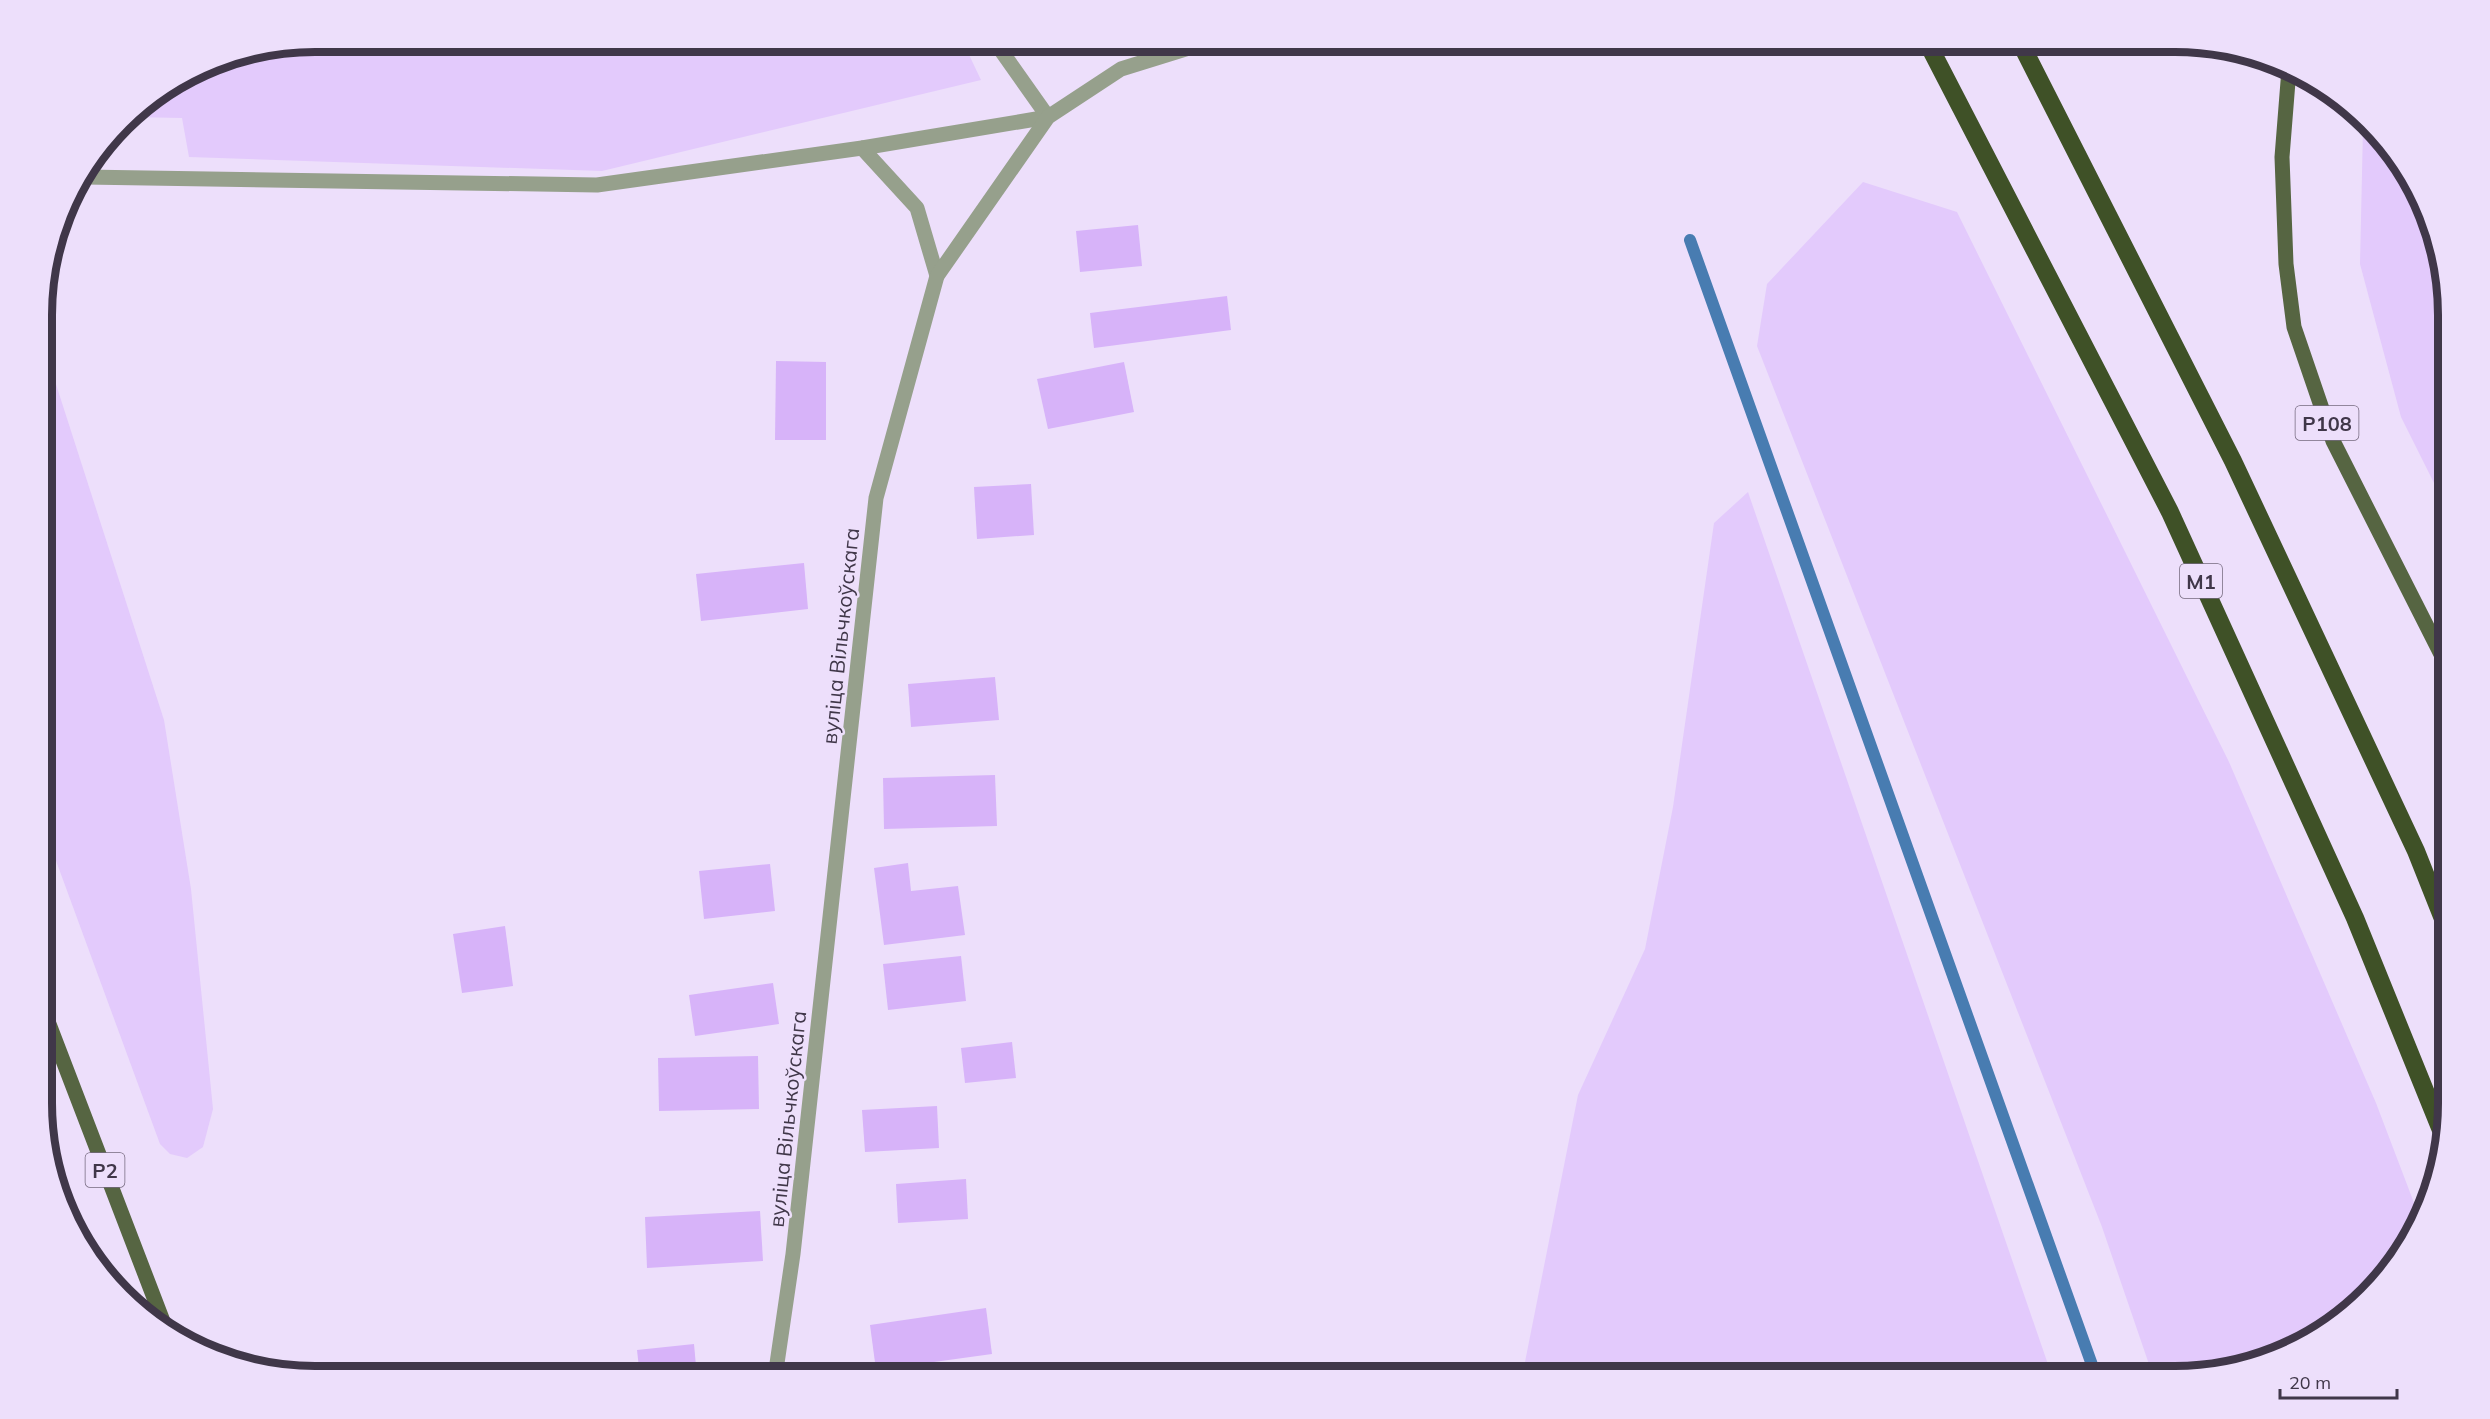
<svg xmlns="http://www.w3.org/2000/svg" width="2490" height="1419" viewBox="0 0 2490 1419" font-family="Mulish,sans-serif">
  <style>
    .green { fill: #e3cafc }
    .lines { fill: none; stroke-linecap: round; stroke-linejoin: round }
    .stream { stroke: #487cb1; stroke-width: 12 }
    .building { fill: #d7b3f9 }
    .service { stroke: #96a08c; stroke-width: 15 }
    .minor { stroke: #96a08c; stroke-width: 15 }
    .primary { stroke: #566542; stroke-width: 15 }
    .motorway { stroke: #3f5127; stroke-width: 18 }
    .labels { text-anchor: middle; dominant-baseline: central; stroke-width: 5; stroke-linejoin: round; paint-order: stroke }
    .shield { fill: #eddffb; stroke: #74697e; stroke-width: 1.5 }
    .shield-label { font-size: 20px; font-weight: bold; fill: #403749 }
    .street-label { font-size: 21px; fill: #403749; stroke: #eddffb }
    .rim { fill: none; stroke: #403749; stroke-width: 8 }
  </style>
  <rect width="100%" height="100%" fill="#eddffb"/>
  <g class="green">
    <polygon points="315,42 963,42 981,80 602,171 189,157 182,118 130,117 135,110 211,63"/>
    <polygon points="2363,128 2402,164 2434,228 2447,297 2447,509 2401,417 2360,264"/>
    <polygon points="1863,182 1957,212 2229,762 2376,1103 2419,1216 2412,1240 2326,1331 2262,1363 2192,1376 2153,1376 2102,1227 1757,346 1767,284"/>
    <polygon points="44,347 164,720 191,889 213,1109 203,1147 187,1158 170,1154 160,1144 44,828"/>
    <polygon points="1748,492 2052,1376 1522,1377 1578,1095 1645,949 1673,807 1714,523"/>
    <polygon points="44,1122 99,1266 88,1255 44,1139"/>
  </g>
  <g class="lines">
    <polyline class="stream" points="1690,240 2096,1376"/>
  </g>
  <g class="building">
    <polygon points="1138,225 1142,266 1080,272 1076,231"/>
    <polygon points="1227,296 1231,330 1094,348 1090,313"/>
    <polygon points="776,361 826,362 826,440 775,440"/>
    <polygon points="1124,362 1134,412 1048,429 1037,379"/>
    <polygon points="1031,484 1034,535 977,539 974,487"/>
    <polygon points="804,563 808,609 701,621 696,574"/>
    <polygon points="995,677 999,720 911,727 908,684"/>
    <polygon points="995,775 997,826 884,829 883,778"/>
    <polygon points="908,863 911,891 958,886 965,935 884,945 874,868"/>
    <polygon points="770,864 775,911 704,919 699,871"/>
    <polygon points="505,926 513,986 462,993 453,934"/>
    <polygon points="961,956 966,1001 888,1010 883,964"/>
    <polygon points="773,983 779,1024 695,1036 689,995"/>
    <polygon points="1012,1042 1016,1078 965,1083 961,1048"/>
    <polygon points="758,1056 759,1109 659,1111 658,1058"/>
    <polygon points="937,1106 939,1148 865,1152 862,1110"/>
    <polygon points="966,1179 968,1219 898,1223 896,1184"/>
    <polygon points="760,1211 763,1261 647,1268 645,1217"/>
    <polygon points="986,1308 992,1354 876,1370 870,1325"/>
    <polygon points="694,1344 697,1377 640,1377 637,1350"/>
  </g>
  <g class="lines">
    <polyline class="service" points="995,42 1048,117"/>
    <g class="minor">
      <polyline points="862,148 917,208 937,276"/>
      <polyline points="84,177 597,185 862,148 1048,117"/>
      <polyline points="775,1377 793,1254 876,498 937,276 1048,117 1121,69 1208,42"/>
    </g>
    <g class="primary">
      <polyline points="2289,69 2282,157 2286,264 2294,327 2333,441 2447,666"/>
      <polyline points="44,1011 166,1329"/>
    </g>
    <g class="motorway">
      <polyline points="1927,42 2170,512 2355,918 2443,1135"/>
      <polyline points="2020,42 2233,461 2416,851 2447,929"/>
    </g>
  </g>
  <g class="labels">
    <g class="shield">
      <rect x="2295.5" y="406" width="63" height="34" rx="4.5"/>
      <rect x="2180" y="564" width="42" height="34" rx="4.5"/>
      <rect x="85.5" y="1153" width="39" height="34" rx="4.5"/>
    </g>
    <g class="shield-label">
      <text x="2327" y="423">Р108</text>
      <text x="2201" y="581">М1</text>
      <text x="105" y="1170">Р2</text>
    </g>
    <g class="street-label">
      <text transform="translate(840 636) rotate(-84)">вуліца Вільчкоўскага</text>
      <text transform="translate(787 1119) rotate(-84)">вуліца Вільчкоўскага</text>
    </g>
  </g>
  <path d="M0 0H2490V1419H0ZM315 52H2175A263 263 0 0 1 2438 315V1103A263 263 0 0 1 2175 1366H315A263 263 0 0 1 52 1103V315A263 263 0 0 1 315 52Z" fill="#eddffb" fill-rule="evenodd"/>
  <path class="rim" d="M315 52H2175A263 263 0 0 1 2438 315V1103A263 263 0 0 1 2175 1366H315A263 263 0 0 1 52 1103V315A263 263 0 0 1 315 52Z"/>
  <path d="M2280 1389v9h117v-9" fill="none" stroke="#403749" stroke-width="3"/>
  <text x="2289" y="1389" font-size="18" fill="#403749" stroke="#eddffb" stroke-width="4.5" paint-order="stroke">20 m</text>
</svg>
